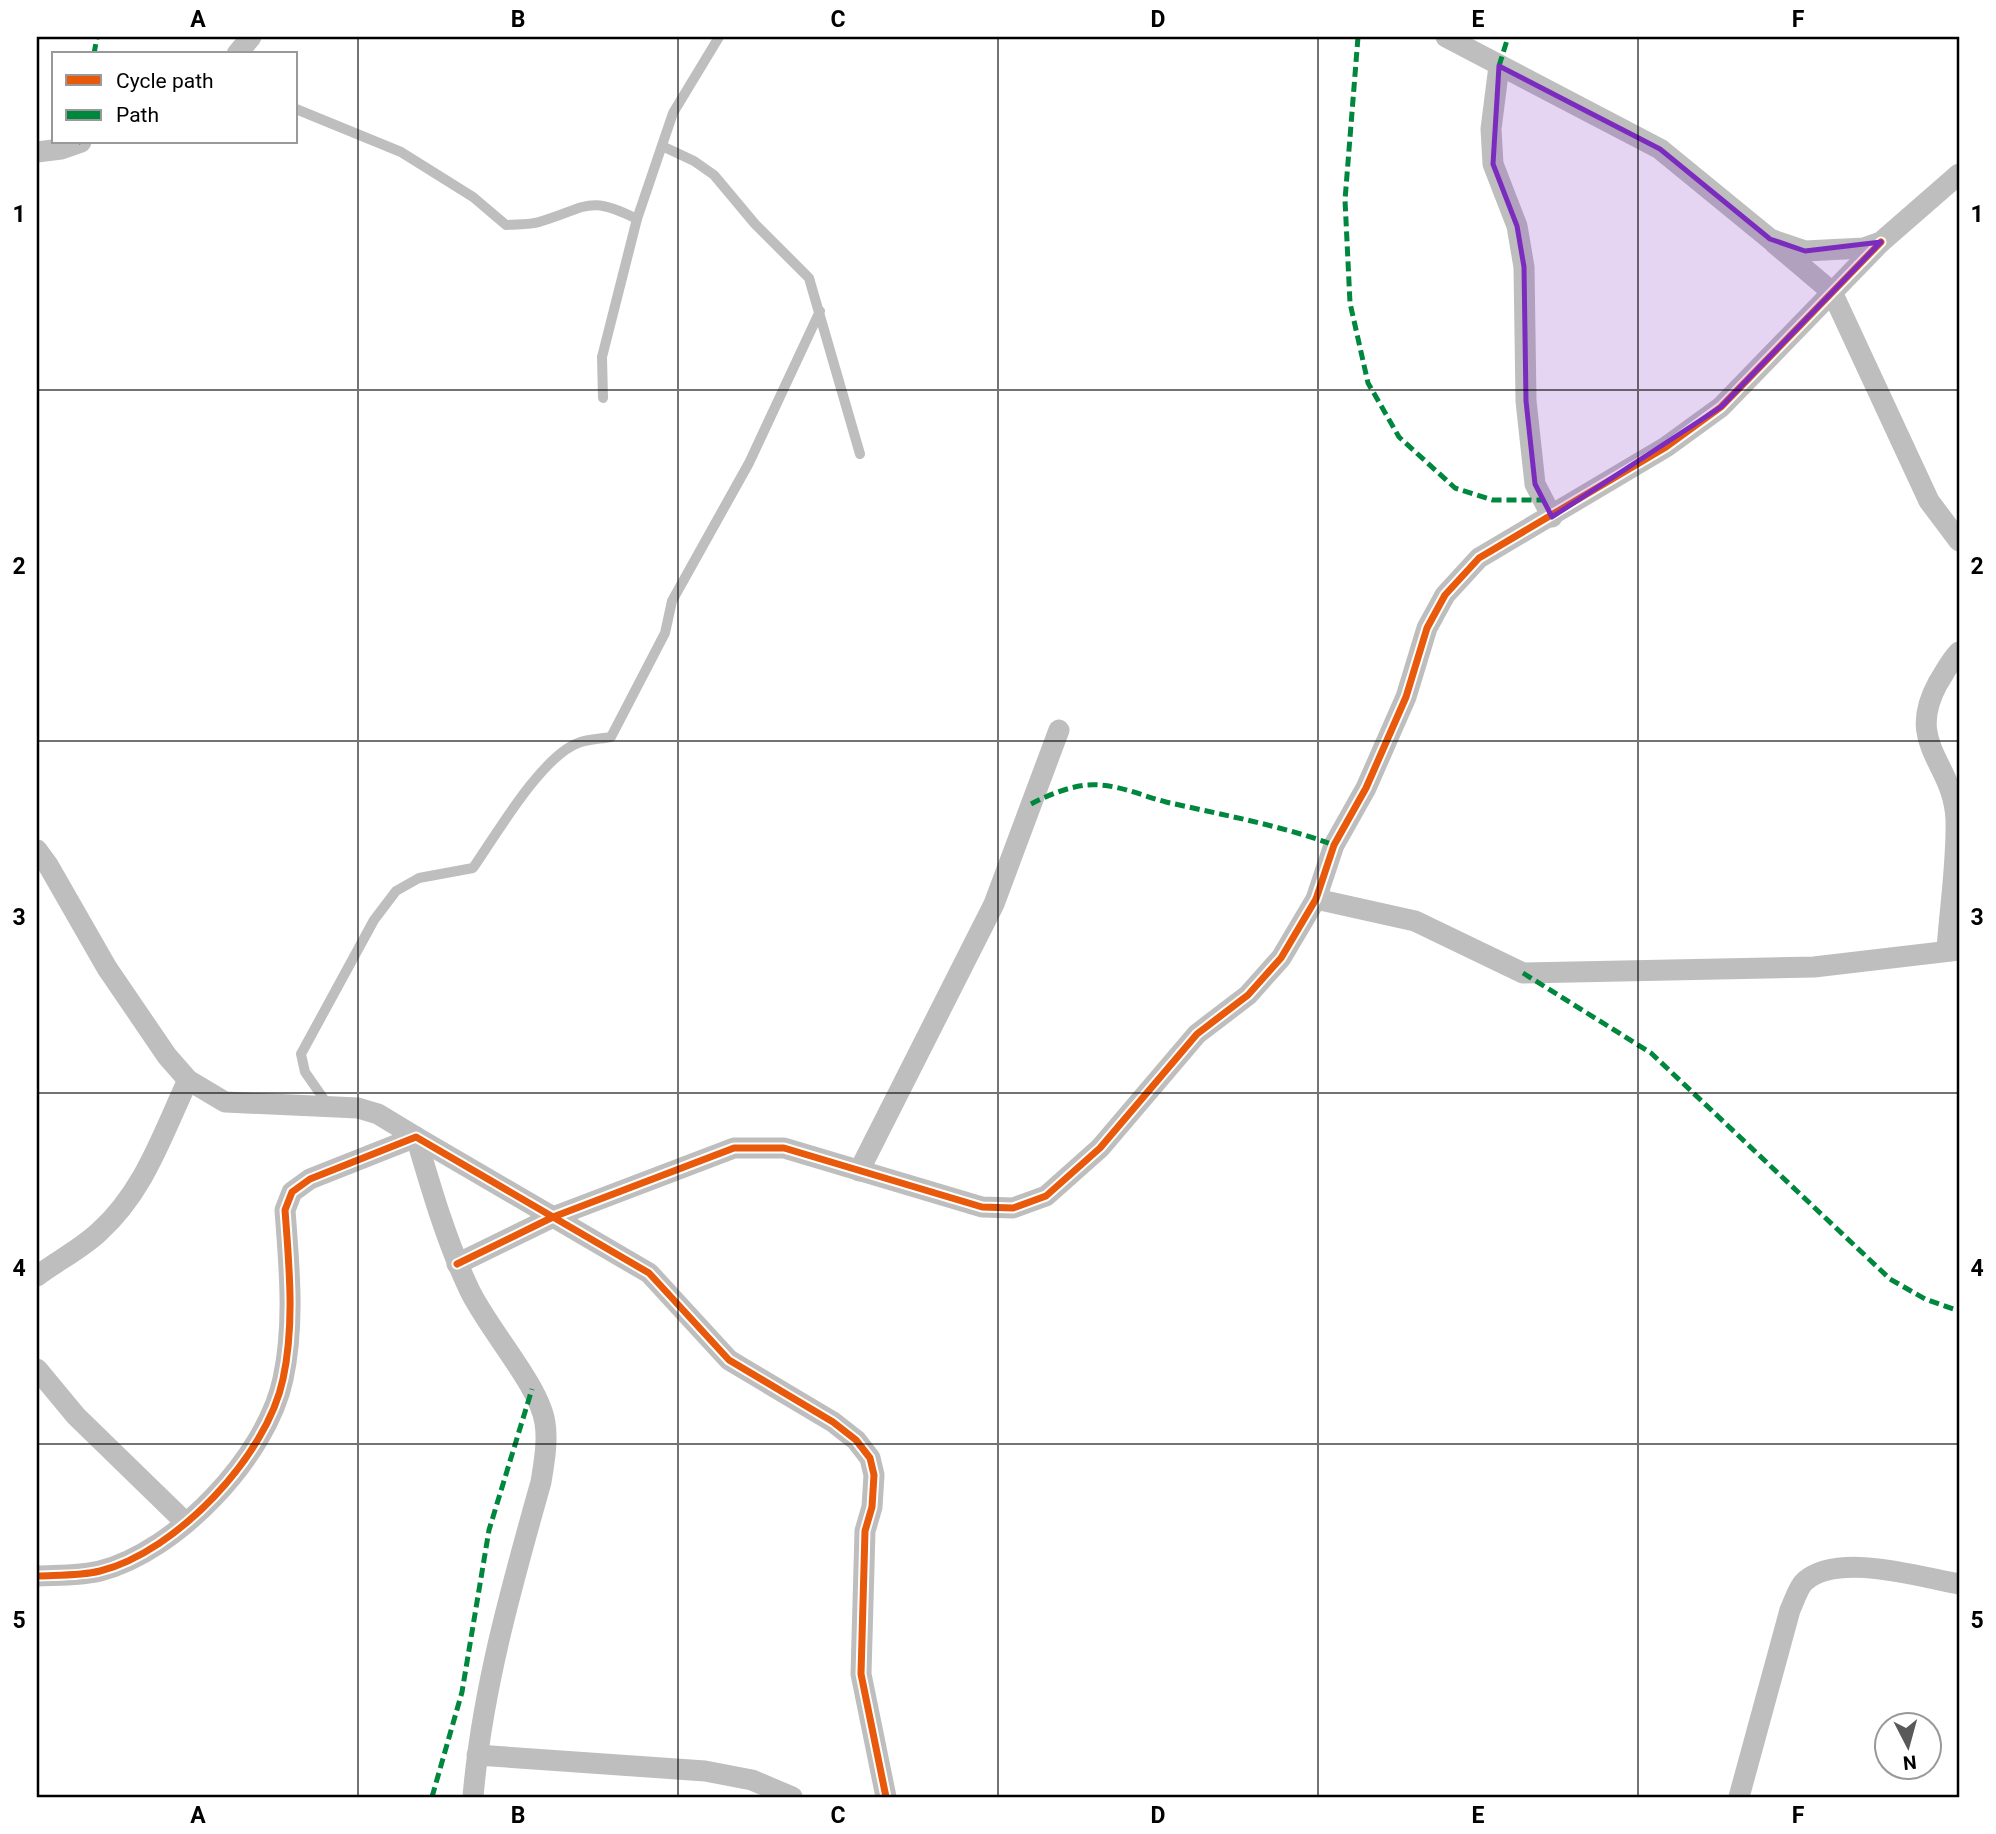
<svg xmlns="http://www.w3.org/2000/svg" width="1996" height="1834" viewBox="0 0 1996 1834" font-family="Roboto,sans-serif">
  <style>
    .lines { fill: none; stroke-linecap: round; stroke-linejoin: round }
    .service { stroke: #bebebe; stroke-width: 10 }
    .minor { stroke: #bebebe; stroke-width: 21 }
    .quiet { stroke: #00873e; stroke-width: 5; stroke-dasharray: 10 5; stroke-linecap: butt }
    .cycleway-casing { stroke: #fff; stroke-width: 11 }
    .cycleway { stroke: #e8590c; stroke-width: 7 }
    .marked { fill: #7b2cbf; fill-opacity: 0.2; stroke: #7b2cbf; stroke-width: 5; stroke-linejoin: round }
    .grid { fill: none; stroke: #000; stroke-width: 2; stroke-opacity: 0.55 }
    .neatline { fill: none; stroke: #000; stroke-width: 2.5 }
    .grid-label { font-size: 23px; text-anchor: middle; font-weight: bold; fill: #000 }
  </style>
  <rect width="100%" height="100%" fill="#fff"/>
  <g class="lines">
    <g class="service">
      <path d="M 296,109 L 401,152 L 473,197 L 506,225 C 517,224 529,225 539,222 C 587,208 587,194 637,219"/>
      <polyline points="662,146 694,161 714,175 755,224 809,278 860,454"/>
      <polyline points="603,398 602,357 637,219 673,113 719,37"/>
      <path d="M 328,1105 L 305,1072 L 301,1054 L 374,920 L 396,891 L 419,878 L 473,868 C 496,835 541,757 578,743 C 588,739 600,739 611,737 L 665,633 L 672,601 L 749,463 L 820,311"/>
    </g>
    <g class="minor">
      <polyline points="1446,37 1660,149 1770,239 1805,251 1864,248 1881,242 1959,174"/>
      <polyline points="237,54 251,37"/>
      <polyline points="1499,66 1491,129 1493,164 1517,226 1524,267 1526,401 1535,484 1552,517"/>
      <polyline points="37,152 61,149 81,142"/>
      <polyline points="1774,243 1832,292 1929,501 1959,541"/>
      <path d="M 37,850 L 48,865 L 107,968 L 167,1056 L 188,1080 L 225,1102 L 358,1108 L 378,1114 L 416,1137 C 431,1188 446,1240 469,1289 C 487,1328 540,1386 545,1423 C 548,1442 544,1463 541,1482 C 512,1585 482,1690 473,1797"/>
      <polyline points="1316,899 1415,921 1523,973 1814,967 1959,950"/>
      <path d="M 1947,949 C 1950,907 1957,862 1956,820 C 1954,762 1904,745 1938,683 C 1945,672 1950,661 1959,652"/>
      <polyline points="859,1171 994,904 1059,730"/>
      <polyline points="457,1264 553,1217 734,1148 784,1148 982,1207 1013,1208 1046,1196 1100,1148 1197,1034 1248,995 1281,958 1316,899 1334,845 1366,788 1406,697 1427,628 1445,595 1479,558 1666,447 1721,407 1881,242"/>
      <path d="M 37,1276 C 57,1261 81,1249 99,1232 C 145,1190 162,1135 188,1080"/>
      <polyline points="37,1369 76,1416 186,1523"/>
      <path d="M 37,1576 C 58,1575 80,1576 100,1571 C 176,1552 267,1456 283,1379 C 295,1324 289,1265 285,1210 L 292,1192 L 310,1179 L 416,1137 L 649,1273 L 729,1360 L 833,1422 L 856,1440 L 870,1458 L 874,1475 L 872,1507 L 865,1531 L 861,1674 L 886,1797"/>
      <polyline points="477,1755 705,1771 752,1780 792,1797"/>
      <path d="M 1739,1797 L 1790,1610 C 1794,1602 1798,1587 1805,1581 C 1839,1552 1919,1577 1959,1584"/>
    </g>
    <g class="quiet">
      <polyline points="1358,37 1345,200 1350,303 1368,383 1399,437 1455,488 1493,500 1544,500"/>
      <polyline points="94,54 97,37"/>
      <polyline points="1499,66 1508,37"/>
      <polyline points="78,143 79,142"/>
      <path d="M 1031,804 C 1048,795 1068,787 1087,785 C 1116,783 1139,795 1166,802 C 1223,815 1279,825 1334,845"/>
      <polyline points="1523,973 1651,1053 1890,1279 1925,1299 1959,1311"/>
      <polyline points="432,1797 462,1692 489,1530 532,1389"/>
    </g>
    <defs>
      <g id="cycleway">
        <polyline points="457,1264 553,1217 734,1148 784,1148 982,1207 1013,1208 1046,1196 1100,1148 1197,1034 1248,995 1281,958 1316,899 1334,845 1366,788 1406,697 1427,628 1445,595 1479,558 1666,447 1721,407 1881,242"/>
        <path d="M 37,1576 C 58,1575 80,1576 100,1571 C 176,1552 267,1456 283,1379 C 295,1324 289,1265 285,1210 L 292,1192 L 310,1179 L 416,1137 L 649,1273 L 729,1360 L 833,1422 L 856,1440 L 870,1458 L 874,1475 L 872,1507 L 865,1531 L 861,1674 L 886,1797"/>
      </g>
    </defs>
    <use href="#cycleway" class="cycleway-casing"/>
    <use href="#cycleway" class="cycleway"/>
  </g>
  <path class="marked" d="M 1499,66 L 1660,149 L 1770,239 L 1805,251 L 1881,242 L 1721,407 L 1552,517 L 1535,484 L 1526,401 L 1524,267 L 1517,226 L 1493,164 Z"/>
  <path class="grid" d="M 358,37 L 358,1797M 678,37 L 678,1797M 998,37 L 998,1797M 1318,37 L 1318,1797M 1638,37 L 1638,1797M 37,390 L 1959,390M 37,741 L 1959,741M 37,1093 L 1959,1093M 37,1444 L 1959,1444"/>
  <rect width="1996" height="1834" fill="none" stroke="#ffffff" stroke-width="77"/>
  <rect x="52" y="52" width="245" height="91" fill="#ffffff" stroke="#999999" stroke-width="2"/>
  <rect x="66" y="75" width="35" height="10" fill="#e8590c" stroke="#999999" stroke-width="2"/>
  <text x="116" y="88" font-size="21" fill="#000000">Cycle path</text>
  <rect x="66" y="110" width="35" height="10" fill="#00873e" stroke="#999999" stroke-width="2"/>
  <text x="116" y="122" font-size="21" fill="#000000">Path</text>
  <g transform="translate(1908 1746) rotate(174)"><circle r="33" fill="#ffffff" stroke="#999999" stroke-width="2"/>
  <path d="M0-5L12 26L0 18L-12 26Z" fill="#595959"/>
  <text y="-10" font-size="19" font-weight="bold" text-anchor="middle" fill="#000000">N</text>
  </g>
  <rect x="38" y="38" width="1920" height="1758" class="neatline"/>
  <g class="grid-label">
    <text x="198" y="27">A</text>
    <text x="518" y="27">B</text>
    <text x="838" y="27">C</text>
    <text x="1158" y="27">D</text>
    <text x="1478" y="27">E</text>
    <text x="1798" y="27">F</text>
    <text x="19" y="222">1</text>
    <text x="1977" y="222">1</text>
    <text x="19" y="574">2</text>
    <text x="1977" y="574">2</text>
    <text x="19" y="925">3</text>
    <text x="1977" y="925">3</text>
    <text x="19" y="1276">4</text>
    <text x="1977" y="1276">4</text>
    <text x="19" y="1628">5</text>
    <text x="1977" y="1628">5</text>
    <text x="198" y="1823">A</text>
    <text x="518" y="1823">B</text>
    <text x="838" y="1823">C</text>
    <text x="1158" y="1823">D</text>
    <text x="1478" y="1823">E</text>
    <text x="1798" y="1823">F</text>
  </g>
</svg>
